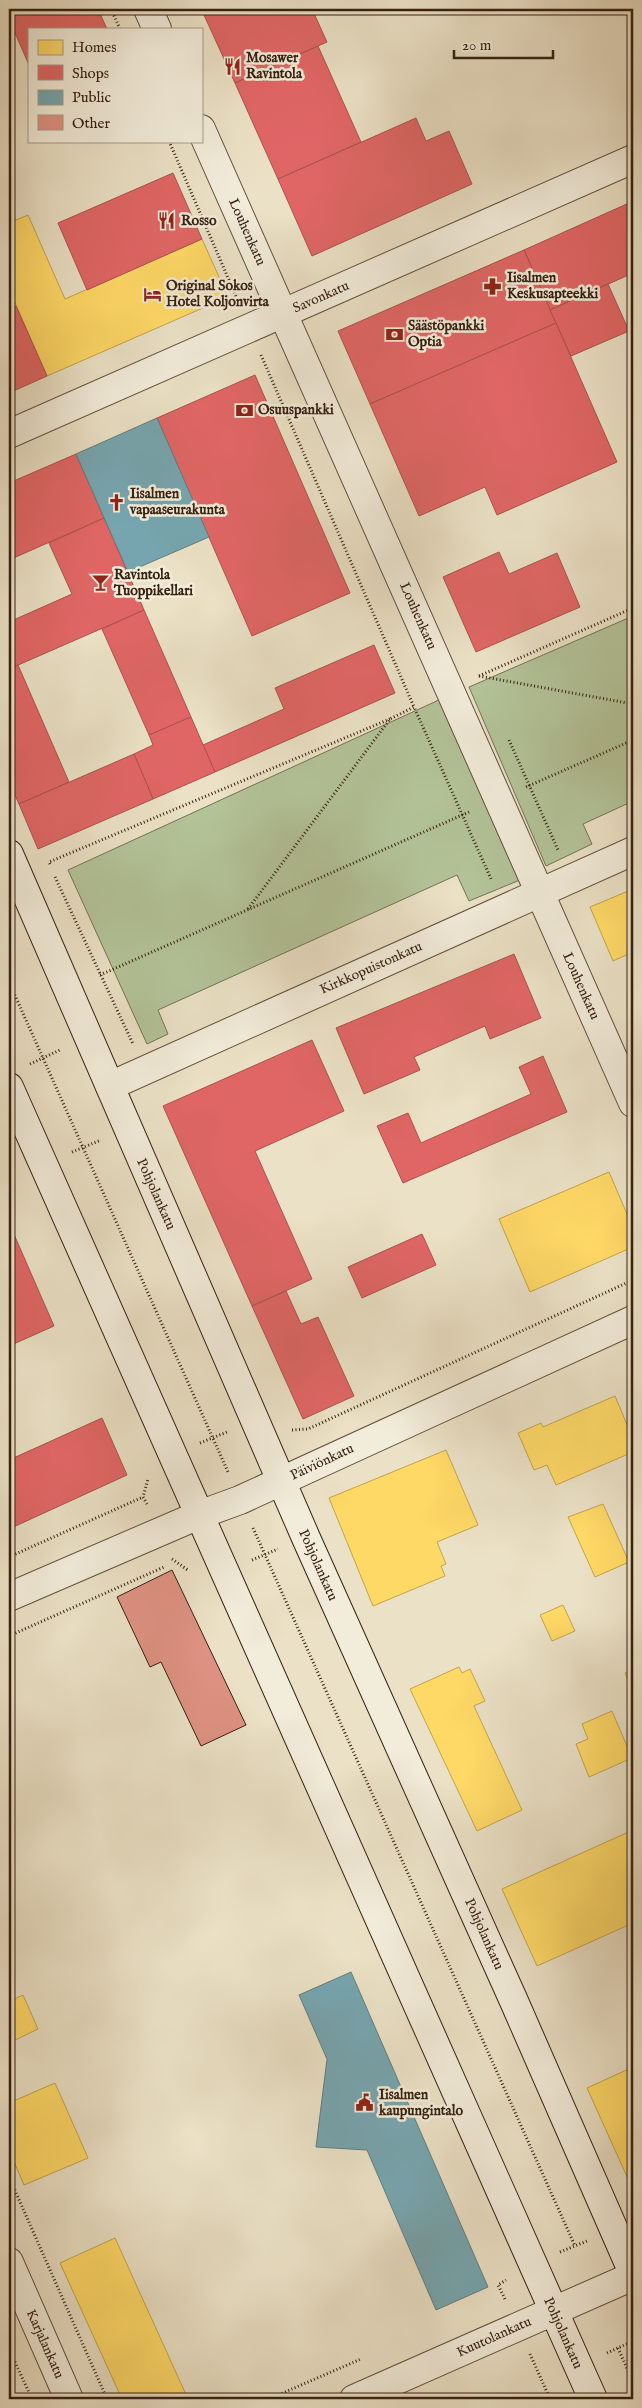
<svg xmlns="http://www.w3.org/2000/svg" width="642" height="2408" viewBox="0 0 642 2408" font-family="'IM FELL English',serif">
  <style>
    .green { fill: #b3c398; stroke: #747254 }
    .homes { fill: #ffd966; stroke: #c3a24c }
    .shops { fill: #e06666; stroke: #ad514c }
    .public { fill: #76a5af; stroke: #637d7f }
    .building { fill: #df9283; stroke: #362010 }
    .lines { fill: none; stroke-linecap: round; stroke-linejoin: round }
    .minor-casing { stroke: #63503e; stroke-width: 30 }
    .secondary-casing { stroke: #362010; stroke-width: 30 }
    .path { stroke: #362010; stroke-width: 3; stroke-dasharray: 1 2.5; stroke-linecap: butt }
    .minor { stroke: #f2ecda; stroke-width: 28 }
    .secondary { stroke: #f2ecda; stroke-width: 28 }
    .labels { text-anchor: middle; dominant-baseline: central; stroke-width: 5; stroke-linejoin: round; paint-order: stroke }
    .poi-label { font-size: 14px; font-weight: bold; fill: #362010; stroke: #f2ecda; text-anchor: start }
    .street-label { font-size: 14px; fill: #362010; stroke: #f2ecda }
  </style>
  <rect width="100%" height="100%" fill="#ebe1c6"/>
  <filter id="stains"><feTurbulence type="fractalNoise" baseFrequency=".004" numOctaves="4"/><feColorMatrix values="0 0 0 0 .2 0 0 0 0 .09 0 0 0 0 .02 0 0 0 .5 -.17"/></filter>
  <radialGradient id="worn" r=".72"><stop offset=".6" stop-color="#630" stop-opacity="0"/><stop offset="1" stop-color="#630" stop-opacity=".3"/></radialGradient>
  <g class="green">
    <polygon points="633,616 633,801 583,824 592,844 546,866 469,687"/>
    <polygon points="441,699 520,880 469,901 457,875 158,1010 168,1034 147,1044 68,870"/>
  </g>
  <g class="homes">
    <polygon points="28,215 65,299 202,239 228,297 47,376 9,289 9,223"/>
    <polygon points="633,889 633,952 613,961 590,907"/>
    <polygon points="633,987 633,1003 628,990"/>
    <polygon points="609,1172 633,1228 633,1247 530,1292 499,1219"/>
    <polygon points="615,1396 633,1439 633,1452 556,1485 547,1465 534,1470 518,1433 541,1423 543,1427"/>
    <polygon points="446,1450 478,1525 437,1542 446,1564 441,1566 445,1576 373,1606 329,1498"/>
    <polygon points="603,1504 629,1562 595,1577 568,1517"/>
    <polygon points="563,1605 575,1631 552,1641 540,1615"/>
    <polygon points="459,1667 462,1673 470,1669 485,1701 474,1706 522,1810 477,1831 410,1689"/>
    <polygon points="633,1669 633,1692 625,1673"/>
    <polygon points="612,1711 632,1758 589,1777 576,1744 588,1739 582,1724"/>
    <polygon points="633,1830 633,1923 537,1966 502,1889"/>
    <polygon points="23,1995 38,2029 9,2043 9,1997 10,2001"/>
    <polygon points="633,2067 633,2190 587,2088"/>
    <polygon points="55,2083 88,2158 24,2185 9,2150 9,2103"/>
    <polygon points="115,2238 188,2399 122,2399 60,2263"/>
  </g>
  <g class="shops">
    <polygon points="9,9 98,9 107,29 29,29 29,65 9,19"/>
    <polygon points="201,9 219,9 204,15"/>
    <polygon points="219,9 312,9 327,42 235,83 204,15"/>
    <polygon points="318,46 361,142 278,179 235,83"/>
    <polygon points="416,118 426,141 449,131 472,184 312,256 278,179"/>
    <polygon points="173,173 202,239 87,290 58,223"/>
    <polygon points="629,203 633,212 633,273 550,310 524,250"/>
    <polygon points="524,250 556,323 370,404 338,331"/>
    <polygon points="608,284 629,331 571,356 550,310"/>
    <polygon points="16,306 47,376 9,393 9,309"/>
    <polygon points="556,323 617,462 497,515 485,487 419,516 370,404"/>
    <polygon points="255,375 350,593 252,636 157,418"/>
    <polygon points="76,454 104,518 9,560 9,483"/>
    <polygon points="104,518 144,610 9,669 9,622 72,594 49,543"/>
    <polygon points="499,552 509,574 557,553 580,607 476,652 443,577"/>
    <polygon points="144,610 191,717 149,735 102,629"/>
    <polygon points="374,645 395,693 215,772 203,745 284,709 275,688"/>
    <polygon points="18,665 69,782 19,804 9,782 9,669"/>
    <polygon points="191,717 215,772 153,799 134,754 153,745 149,735"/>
    <polygon points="134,754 153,799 38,849 19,804"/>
    <polygon points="514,954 541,1018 490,1039 485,1026 414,1057 420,1070 364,1094 336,1028"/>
    <polygon points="312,1040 344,1111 255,1151 312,1279 252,1306 163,1106"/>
    <polygon points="543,1056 567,1112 403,1183 377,1126 408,1113 421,1143 531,1094 519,1067"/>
    <polygon points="9,1223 54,1326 9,1346"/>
    <polygon points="422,1234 436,1265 362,1298 348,1267"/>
    <polygon points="286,1291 301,1324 318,1317 354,1396 303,1419 252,1306"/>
    <polygon points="102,1418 127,1475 9,1529 9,1460"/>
  </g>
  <g class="public">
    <polygon points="157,418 209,537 128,572 76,454"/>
    <polygon points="351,1972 488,2287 436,2310 367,2150 316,2147 327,2059 299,1995"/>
  </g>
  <polygon class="building" points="172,1570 246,1725 201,1746 161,1662 150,1667 117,1597"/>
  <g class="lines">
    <defs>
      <g id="minor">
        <polyline points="148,9 157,29"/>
        <polyline points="201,129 633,1103"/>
        <polyline points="9,434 633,159"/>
        <polyline points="110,1086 633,851"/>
        <polyline points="9,1597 199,1515 240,1500 633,1320"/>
        <polyline points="9,2262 69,2399"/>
        <polyline points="354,2399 633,2276"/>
      </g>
      <g id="secondary">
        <polyline points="9,854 306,1538 513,1999 633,2273"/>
        <polyline points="9,1087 593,2399"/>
      </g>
    </defs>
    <use href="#minor" class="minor-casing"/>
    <use href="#secondary" class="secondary-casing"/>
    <g class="path">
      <polyline points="111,9 120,29"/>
      <polyline points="169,141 238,301"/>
      <polyline points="261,355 414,707"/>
      <polyline points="479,676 633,608"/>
      <polyline points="479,676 633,704"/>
      <polyline points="509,740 558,850"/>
      <polyline points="526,787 633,740"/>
      <polyline points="50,864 49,862 390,719"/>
      <polyline points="55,877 133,1044"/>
      <polyline points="248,909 390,719 414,707 492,881"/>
      <polyline points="100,975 469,812"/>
      <polyline points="9,982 228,1472"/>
      <polyline points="30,1064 60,1050"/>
      <polyline points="72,1152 101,1140"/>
      <polyline points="292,1430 308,1429 633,1280"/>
      <polyline points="200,1443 227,1432"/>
      <polyline points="147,1504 143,1497 148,1479"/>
      <polyline points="253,1528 575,2246"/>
      <polyline points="9,1557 143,1497"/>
      <polyline points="172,1559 189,1571"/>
      <polyline points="252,1560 278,1549"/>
      <polyline points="9,1636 164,1567"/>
      <polyline points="9,2177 107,2399"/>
      <polyline points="560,2252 587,2241"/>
      <polyline points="505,2299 498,2285 506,2280"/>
      <polyline points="618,2348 633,2382"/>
      <polyline points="9,2349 32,2399"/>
      <polyline points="607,2353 633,2341"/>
      <polyline points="530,2354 550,2399"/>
      <polyline points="269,2399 361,2359"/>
    </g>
    <use href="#minor" class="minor"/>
    <use href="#secondary" class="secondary"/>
  </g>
  <defs>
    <symbol id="restaurant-bare" viewBox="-9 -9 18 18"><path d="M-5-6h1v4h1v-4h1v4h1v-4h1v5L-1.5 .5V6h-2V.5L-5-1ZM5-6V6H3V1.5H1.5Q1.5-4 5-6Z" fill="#8f2418" stroke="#f2ecda" stroke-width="2.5" paint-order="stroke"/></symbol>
    <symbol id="pharmacy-bare" viewBox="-9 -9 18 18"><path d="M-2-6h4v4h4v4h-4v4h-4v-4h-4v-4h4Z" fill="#8f2418" stroke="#f2ecda" stroke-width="2.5" paint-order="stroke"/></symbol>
    <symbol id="hotel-bare" viewBox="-9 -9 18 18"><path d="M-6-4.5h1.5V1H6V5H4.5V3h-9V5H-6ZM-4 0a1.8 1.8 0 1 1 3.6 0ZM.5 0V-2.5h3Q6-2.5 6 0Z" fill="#8f2418" stroke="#f2ecda" stroke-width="2.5" paint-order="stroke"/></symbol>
    <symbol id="bank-bare" viewBox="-9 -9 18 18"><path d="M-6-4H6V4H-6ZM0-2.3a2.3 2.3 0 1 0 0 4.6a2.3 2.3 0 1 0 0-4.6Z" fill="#8f2418" stroke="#f2ecda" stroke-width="2.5" paint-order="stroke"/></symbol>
    <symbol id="church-bare" viewBox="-9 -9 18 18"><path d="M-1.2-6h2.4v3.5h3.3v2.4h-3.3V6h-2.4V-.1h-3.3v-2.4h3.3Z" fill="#8f2418" stroke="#f2ecda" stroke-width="2.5" paint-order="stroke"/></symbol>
    <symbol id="bar-bare" viewBox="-9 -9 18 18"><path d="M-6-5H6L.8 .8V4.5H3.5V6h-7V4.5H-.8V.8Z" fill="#8f2418" stroke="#f2ecda" stroke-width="2.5" paint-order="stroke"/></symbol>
    <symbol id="civic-bare" viewBox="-9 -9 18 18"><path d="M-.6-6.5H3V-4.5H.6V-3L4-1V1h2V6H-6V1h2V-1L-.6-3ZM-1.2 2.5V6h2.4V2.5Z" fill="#8f2418" stroke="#f2ecda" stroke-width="2.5" paint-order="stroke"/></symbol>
  </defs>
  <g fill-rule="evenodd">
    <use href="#restaurant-bare" x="220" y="54" width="25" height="25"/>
    <use href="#restaurant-bare" x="154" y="208" width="25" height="25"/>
    <use href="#pharmacy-bare" x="480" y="274" width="25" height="25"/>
    <use href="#hotel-bare" x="140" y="282" width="25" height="25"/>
    <use href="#bank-bare" x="382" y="322" width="25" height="25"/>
    <use href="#bank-bare" x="232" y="398" width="25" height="25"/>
    <use href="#church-bare" x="104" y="490" width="25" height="25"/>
    <use href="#bar-bare" x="88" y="570" width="25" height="25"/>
    <use href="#civic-bare" x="352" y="2090" width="25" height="25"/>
  </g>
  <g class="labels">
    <g class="poi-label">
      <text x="246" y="58">Mosawer<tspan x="246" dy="16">Ravintola</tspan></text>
      <text x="181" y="221">Rosso</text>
      <text x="507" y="278">Iisalmen<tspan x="507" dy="16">Keskusapteekki</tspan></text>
      <text x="166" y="286">Original Sokos<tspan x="166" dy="16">Hotel Koljonvirta</tspan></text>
      <text x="408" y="326">Säästöpankki<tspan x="408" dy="16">Optia</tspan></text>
      <text x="258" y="410">Osuuspankki</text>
      <text x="130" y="494">Iisalmen<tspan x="130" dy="16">vapaaseurakunta</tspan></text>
      <text x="114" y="575">Ravintola<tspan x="114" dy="16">Tuoppikellari</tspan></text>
      <text x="379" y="2095">Iisalmen<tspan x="379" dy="16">kaupungintalo</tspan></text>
    </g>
    <g class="street-label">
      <text transform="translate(247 232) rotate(66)">Louhenkatu</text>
      <text transform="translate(321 297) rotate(-24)">Savonkatu</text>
      <text transform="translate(418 616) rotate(66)">Louhenkatu</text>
      <text transform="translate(371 968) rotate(-24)">Kirkkopuistonkatu</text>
      <text transform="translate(581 986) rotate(66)">Louhenkatu</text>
      <text transform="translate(156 1194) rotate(66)">Pohjolankatu</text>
      <text transform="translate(322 1462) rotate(-25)">Päiviönkatu</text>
      <text transform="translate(318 1565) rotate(66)">Pohjolankatu</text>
      <text transform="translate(484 1934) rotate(66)">Pohjolankatu</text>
      <text transform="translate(563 2333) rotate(66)">Pohjolankatu</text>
      <text transform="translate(494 2337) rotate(-24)">Kuutolankatu</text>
      <text transform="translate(45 2344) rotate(66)">Karjalankatu</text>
    </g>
  </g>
  <rect width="642" height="2408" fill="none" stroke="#ebe1c6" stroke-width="30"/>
  <rect x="10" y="10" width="622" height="2388" fill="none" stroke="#362010" stroke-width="2.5"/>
  <rect x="15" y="15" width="612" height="2378" fill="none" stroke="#362010"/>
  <rect x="28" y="28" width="175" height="115" fill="#f2ecda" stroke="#a79a89"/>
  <rect x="38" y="40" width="25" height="15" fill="#ffd966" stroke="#a79a89"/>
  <text x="72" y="52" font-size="15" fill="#362010">Homes</text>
  <rect x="38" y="65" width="25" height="15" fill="#e06666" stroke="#a79a89"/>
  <text x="72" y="78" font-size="15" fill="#362010">Shops</text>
  <rect x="38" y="90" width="25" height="15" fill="#76a5af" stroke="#a79a89"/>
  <text x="72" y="102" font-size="15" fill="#362010">Public</text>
  <rect x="38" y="115" width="25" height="15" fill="#df9283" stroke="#a79a89"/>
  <text x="72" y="128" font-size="15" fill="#362010">Other</text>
  <path d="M454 50v8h99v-8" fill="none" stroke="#362010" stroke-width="2.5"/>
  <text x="462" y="50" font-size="15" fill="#362010" stroke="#f2ecda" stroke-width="4" paint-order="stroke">20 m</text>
  <rect width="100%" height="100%" filter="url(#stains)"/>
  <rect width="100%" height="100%" fill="url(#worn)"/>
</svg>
